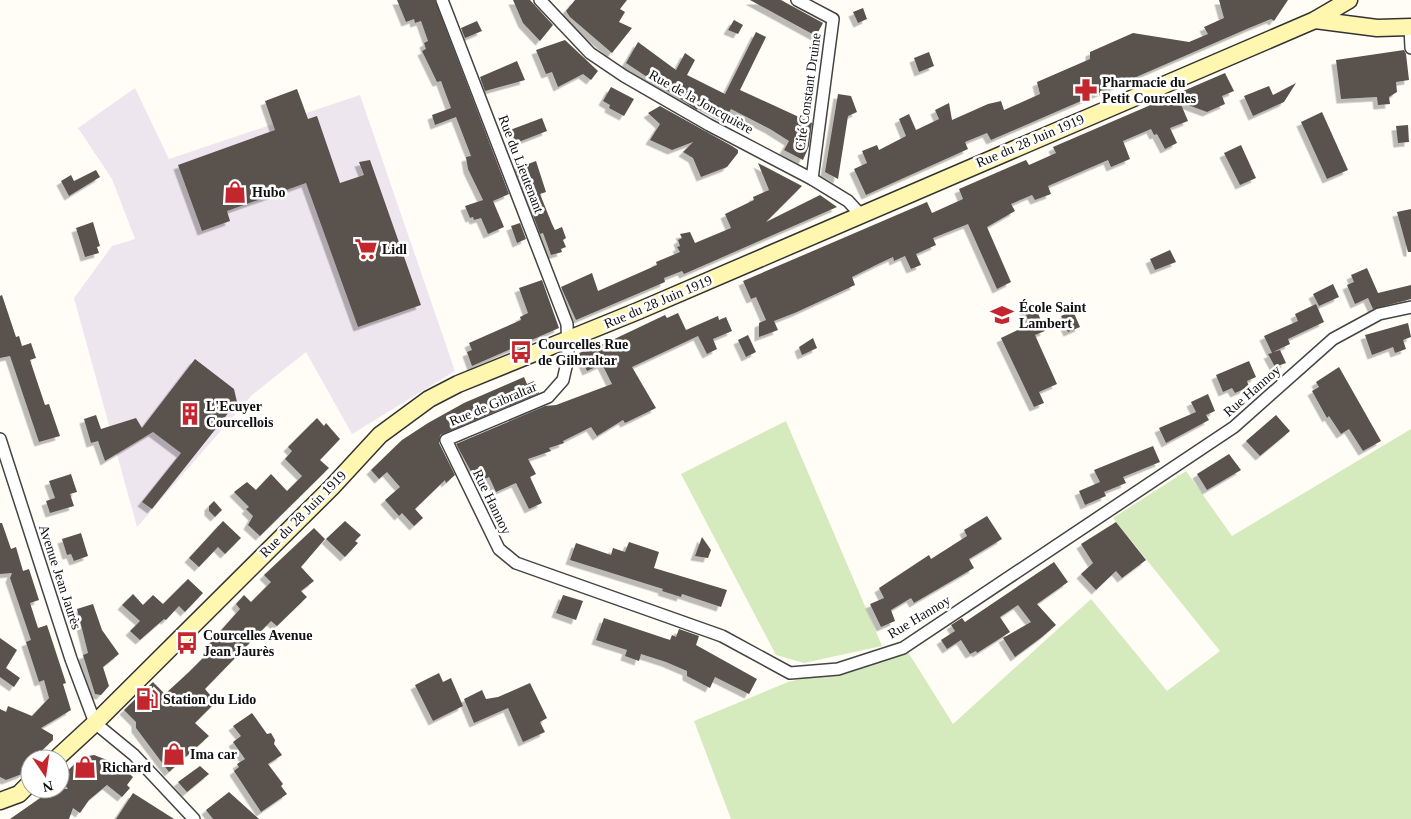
<svg xmlns="http://www.w3.org/2000/svg" width="1411" height="819" viewBox="0 0 1411 819" font-family="'Times New Roman',serif">
  <style>
    .industrial { fill: #eee6ef }
    .grass { fill: #d5ebbd }
    .building { fill: #5a524d; filter: url(#shadow) }
    .lines { fill: none; stroke-linecap: round; stroke-linejoin: round }
    .street-casing { stroke: #444; stroke-width: 14 }
    .secondary-casing { stroke: #333; stroke-width: 19 }
    .street { stroke: #fff; stroke-width: 11 }
    .secondary { stroke: #fff6b0; stroke-width: 16 }
    .labels { text-anchor: middle; dominant-baseline: central; stroke-width: 5; stroke-linejoin: round; paint-order: stroke }
    .poi-label { font-size: 14px; font-weight: bold; fill: #111; stroke: #fff; text-anchor: start }
    .street-label { font-size: 14px; fill: #111; stroke: #fff }
  </style>
  <defs>
    <filter id="shadow"><feDropShadow dx="-4.5" dy="4.5" stdDeviation="0" flood-color="#0004"/></filter>
  </defs>
  <rect width="100%" height="100%" fill="#fffdf5"/>
  <polygon class="industrial" points="135,88 169,159 360,95 455,371 352,434 306,352 252,395 137,527 74,298 112,246 135,239 112,179 78,128"/>
  <g class="grass">
    <polygon points="786,421 882,646 804,663 776,655 681,474"/>
    <polygon points="1411,429 1411,819 731,819 694,721 788,682 890,658 908,652 953,724 1091,599 1167,691 1220,651 1113,518 1186,471 1232,536"/>
  </g>
  <g class="building">
    <polygon points="397,0 435,0 509,194 493,201 504,227 488,234 481,218 474,220 473,217 470,218 465,206 483,200 468,169 466,157 471,156 456,117 435,125 432,115 451,108 441,81 437,82 422,51 426,49 424,43 428,41 421,21 415,23 414,19 406,22"/>
    <polygon points="513,0 530,0 553,25 540,41 523,23"/>
    <polygon points="575,0 627,0 620,9 625,12 619,22 632,28 612,53 570,17 566,11"/>
    <polygon points="750,0 781,0 823,23 816,36"/>
    <polygon points="1219,0 1288,0 1274,21 1271,19 1249,28 991,140 987,133 965,142 968,149 866,195 854,169 867,163 862,151 877,145 879,150 906,136 899,119 909,114 916,130 939,119 935,110 949,103 952,120 988,104 1001,101 1004,110 1040,94 1037,82 1090,59 1090,52 1133,33 1189,42 1208,34 1204,27 1224,18"/>
    <polygon points="863,8 867,19 858,23 853,12"/>
    <polygon points="734,20 743,25 738,34 728,30"/>
    <polygon points="477,21 482,31 465,38 461,28"/>
    <polygon points="756,32 766,37 740,90 812,123 809,146 803,160 784,150 789,141 770,129 731,109 726,118 700,104 697,110 626,63 638,42 676,70 685,53 695,60 687,75 725,94"/>
    <polygon points="565,40 598,71 591,80 583,74 558,87 552,72 546,74 536,50"/>
    <polygon points="1404,50 1406,54 1409,80 1396,82 1397,92 1389,97 1390,104 1378,105 1377,97 1341,99 1336,60"/>
    <polygon points="929,52 934,66 919,72 914,58"/>
    <polygon points="517,61 525,80 485,91 480,77"/>
    <polygon points="1225,73 1234,91 1222,96 1225,104 1207,112 1180,102 1188,121 1170,128 1177,143 1165,149 1157,134 1154,135 1151,129 1123,141 1130,159 1111,167 1108,160 1048,186 1051,194 1035,200 1032,195 1011,204 1015,211 987,227 1011,282 997,289 968,224 933,238 936,245 916,254 921,265 911,269 905,256 894,261 893,257 878,264 852,277 855,285 797,312 774,321 778,330 759,337 759,323 766,320 756,297 751,299 743,281 927,202 932,213 963,199 959,189 1026,160 1029,165 1056,153 1053,147"/>
    <polygon points="1296,83 1284,102 1253,116 1244,96 1269,86 1273,95"/>
    <polygon points="611,87 634,99 624,116 609,108 610,105 603,101"/>
    <polygon points="297,89 308,119 317,116 340,183 364,175 359,162 370,160 421,305 358,327 306,183 227,211 230,221 202,231 178,165 275,130 265,101"/>
    <polygon points="838,94 851,96 857,112 848,116 838,179 825,172"/>
    <polygon points="660,106 732,146 738,150 738,153 727,167 701,177 693,158 683,152 693,142 672,150 650,140 660,124 648,113"/>
    <polygon points="1322,112 1348,170 1327,179 1301,122"/>
    <polygon points="542,118 547,131 516,143 510,130"/>
    <polygon points="1408,125 1409,142 1398,143 1396,126"/>
    <polygon points="1241,145 1256,178 1240,185 1224,153"/>
    <polygon points="536,161 546,192 540,194 552,224 555,230 562,227 566,238 563,240 566,247 561,249 562,252 551,255 543,233 540,234 533,215 533,209 515,169"/>
    <polygon points="758,163 802,186 766,222 820,195 837,207 684,274 682,271 664,278 665,282 576,320 561,287 592,273 598,291 657,265 656,262 680,252 677,247 680,246 678,240 682,238 680,234 690,232 695,243 731,228 725,214 754,200 753,197 769,190"/>
    <polygon points="96,170 100,177 69,196 61,181 71,175 74,181"/>
    <polygon points="1411,209 1411,252 1408,252 1397,212"/>
    <polygon points="93,222 100,246 97,247 99,253 85,257 76,228"/>
    <polygon points="520,223 526,239 517,243 511,226"/>
    <polygon points="1170,250 1176,262 1155,270 1150,259"/>
    <polygon points="1367,268 1378,293 1411,285 1411,299 1373,309 1368,298 1355,304 1347,285 1354,282 1351,275"/>
    <polygon points="542,280 559,328 472,366 467,352 472,350 469,343 521,320 520,317 528,313 519,288"/>
    <polygon points="1333,284 1339,297 1319,306 1313,294"/>
    <polygon points="2,295 16,337 19,336 22,346 31,343 36,358 30,360 45,405 49,404 60,436 39,442 10,356 0,358 0,296"/>
    <polygon points="1034,303 1045,331 1035,335 1057,384 1039,392 1044,403 1034,407 1001,338 1030,324 1023,308"/>
    <polygon points="1316,304 1324,322 1288,339 1290,344 1273,352 1280,350 1286,363 1275,367 1268,354 1272,353 1264,336 1298,321 1295,314"/>
    <polygon points="1073,311 1080,327 1068,332 1061,316"/>
    <polygon points="678,313 686,330 718,316 719,320 726,317 732,331 713,339 717,349 707,354 698,336 632,367 656,408 625,423 623,420 597,436 591,427 563,441 564,443 549,448 551,451 528,459 536,474 530,477 542,503 529,509 516,483 496,492 489,477 480,481 479,472 473,475 456,444 545,406 556,405 612,384 602,364 587,371 579,353 606,343 665,315 667,318"/>
    <polygon points="1408,323 1411,337 1403,340 1406,349 1395,353 1393,347 1372,355 1365,335"/>
    <polygon points="748,335 756,352 746,357 738,340"/>
    <polygon points="813,338 817,348 802,355 799,347"/>
    <polygon points="195,359 234,389 237,402 152,509 142,502 181,453 153,432 105,461 98,441 91,443 84,419 96,415 101,429 136,418 142,428"/>
    <polygon points="1249,361 1256,377 1247,381 1249,387 1235,393 1232,388 1223,392 1216,375"/>
    <polygon points="1339,367 1381,441 1363,451 1349,429 1341,434 1329,416 1327,418 1312,391 1319,387 1316,382"/>
    <polygon points="524,377 527,384 534,381 539,393 440,435 439,443 455,475 446,483 445,480 415,509 423,518 414,526 402,513 399,516 385,500 400,487 387,472 379,479 371,470 402,440 428,423 464,403"/>
    <polygon points="1208,394 1215,411 1206,415 1209,420 1166,443 1159,428 1196,412 1191,402"/>
    <polygon points="1276,415 1290,431 1260,456 1246,441"/>
    <polygon points="317,418 324,426 326,423 340,439 320,460 329,468 260,536 248,525 253,516 246,509 249,507 234,492 247,482 256,490 271,474 287,491 302,476 285,459 292,451 288,447"/>
    <polygon points="1153,446 1160,462 1123,477 1126,483 1104,492 1106,496 1085,505 1079,491 1100,482 1094,470"/>
    <polygon points="1229,454 1241,470 1207,490 1197,474"/>
    <polygon points="71,474 77,492 70,494 74,506 50,513 46,501 55,498 49,481"/>
    <polygon points="214,501 222,510 215,517 209,511 209,506"/>
    <polygon points="987,516 1002,539 969,559 974,568 914,603 911,598 891,610 895,621 881,627 870,604 884,598 879,588 929,555 931,559 967,536 964,530"/>
    <polygon points="223,521 241,538 225,554 218,547 199,567 189,558"/>
    <polygon points="345,521 361,535 355,541 358,543 345,557 326,539"/>
    <polygon points="1116,522 1146,560 1122,578 1116,571 1096,590 1081,574 1093,563 1081,544"/>
    <polygon points="0,523 2,523 11,549 16,547 23,571 29,569 39,600 30,603 38,628 47,625 66,683 63,684 71,710 41,728 53,735 53,740 33,759 30,759 25,767 28,768 22,774 6,780 0,777 0,709 6,712 8,706 32,716 49,698 44,680 39,682 26,642 31,640 10,578 12,573 0,574"/>
    <polygon points="314,528 325,539 301,567 314,581 301,591 307,597 277,626 271,621 205,689 216,702 195,723 209,736 169,772 136,728 136,722 124,710 153,682 165,694 189,672 212,649 208,645 240,609 236,604 244,595 251,602 271,582 264,575"/>
    <polygon points="81,533 88,556 74,561 71,554 67,555 62,539"/>
    <polygon points="702,537 711,550 708,558 695,556"/>
    <polygon points="629,542 659,552 654,568 727,590 721,607 682,594 681,597 662,591 663,589 570,560 576,543 611,555 613,548 625,552"/>
    <polygon points="1054,562 1068,582 1037,604 1056,625 1042,637 1015,657 1003,638 1031,622 1018,605 1000,617 1010,632 977,653 976,651 970,654 961,640 947,649 941,640 955,631 951,625 962,618 965,622"/>
    <polygon points="188,579 203,593 185,612 179,606 166,620 164,619 140,640 130,631 140,621 122,605 133,594 143,605 153,595 163,604"/>
    <polygon points="563,595 583,601 576,620 556,613"/>
    <polygon points="93,604 102,630 119,654 103,667 109,686 101,695 95,694 83,655 88,653 77,609"/>
    <polygon points="604,618 670,640 672,635 676,637 679,629 699,636 696,645 757,679 749,694 715,677 710,688 687,676 687,671 666,662 641,654 639,661 625,656 627,650 596,640"/>
    <polygon points="0,638 17,650 6,668 20,678 14,687 0,677"/>
    <polygon points="439,673 443,682 451,678 463,706 433,721 415,685"/>
    <polygon points="530,683 547,718 540,722 545,732 523,742 508,708 474,723 464,699 482,690 486,699 498,697"/>
    <polygon points="252,713 267,734 271,733 275,740 274,744 282,755 268,764 283,784 281,786 287,794 261,812 234,771 239,767 237,764 245,759 233,742 241,736 233,726"/>
    <polygon points="94,755 115,763 116,762 133,777 127,785 130,788 122,797 107,785 89,800 80,813 73,808 69,819 10,819 53,789 68,789 60,778 82,757"/>
    <polygon points="200,766 209,774 187,792 178,782"/>
    <polygon points="229,792 259,819 213,819 206,810"/>
    <polygon points="133,793 152,805 174,819 116,819"/>
  </g>
  <g class="lines">
    <defs>
      <g id="street">
        <polyline points="442,0 567,324 568,358 563,380 548,397 446,440 499,549 516,563 722,636 790,673 838,669 903,648 1234,427 1333,339 1379,314 1411,307"/>
        <polyline points="540,0 590,53 624,76 709,125 812,179 848,201 860,214"/>
        <polyline points="797,0 833,19 812,179"/>
        <polyline points="1410,27 1411,48"/>
        <polyline points="0,439 71,659 95,723 134,755 194,819"/>
      </g>
      <g id="secondary">
        <polyline points="1315,20 1377,28 1411,27"/>
        <polyline points="56,759 95,723 332,487 380,435 429,399 458,384 638,311 1315,20 1349,0"/>
        <polyline points="0,801 19,794 30,783"/>
      </g>
    </defs>
    <use href="#street" class="street-casing"/>
    <use href="#secondary" class="secondary-casing"/>
    <use href="#street" class="street"/>
    <use href="#secondary" class="secondary"/>
  </g>
  <defs>
    <symbol id="pharmacy-bare" viewBox="-9 -9 18 18"><path d="M-2-6h4v4h4v4h-4v4h-4v-4h-4v-4h4Z" fill="#c4262e" stroke="#fff" stroke-width="2.5" paint-order="stroke"/></symbol>
    <symbol id="shop-bare" viewBox="-9 -9 18 18"><path d="M-5-2.5h2.3a2.7 3.5 0 0 1 5.4 0H5L5.5 6h-11ZM-1.5-2.5h3a1.5 2.3 0 0 0-3 0Z" fill="#c4262e" stroke="#fff" stroke-width="2.5" paint-order="stroke"/></symbol>
    <symbol id="supermarket-bare" viewBox="-9 -9 18 18"><path d="M-6-5.5h2.5l.6 2H6L4.5 2H-2.5L-4.4-4H-6ZM-1.5 3.2a1.3 1.3 0 1 0 .1 0ZM3 3.2a1.3 1.3 0 1 0 .1 0Z" fill="#c4262e" stroke="#fff" stroke-width="2.5" paint-order="stroke"/></symbol>
    <symbol id="school-bare" viewBox="-9 -9 18 18"><path d="M0-5L7-2L0 1L-7-2ZM-4 1L0 2.5L4 1V4Q0 6-4 4Z" fill="#c4262e" stroke="#fff" stroke-width="2.5" paint-order="stroke"/></symbol>
    <symbol id="bus-bare" viewBox="-9 -9 18 18"><path d="M-5-6H5V4H4V6H2V4H-2V6H-4V4H-5ZM-3.5-4V0h7V-4ZM-3.5 1.2v1.5H-2V1.2ZM2 1.2v1.5H3.5V1.2Z" fill="#c4262e" stroke="#fff" stroke-width="2.5" paint-order="stroke"/></symbol>
    <symbol id="building-bare" viewBox="-9 -9 18 18"><path d="M-4-6H4V6H1V3H-1V6H-4ZM-2.5-4.3h1.7v1.8h-1.7ZM.8-4.3h1.7v1.8H.8ZM-2.5-1h1.7V.8h-1.7ZM.8-1h1.7V.8H.8Z" fill="#c4262e" stroke="#fff" stroke-width="2.5" paint-order="stroke"/></symbol>
    <symbol id="fuel-bare" viewBox="-9 -9 18 18"><path d="M-5.5-6h7V0h2V4h1.3V-2.5L3-4.5l.8-.8L6-3V5H2.5V1h-1V6h-7ZM-4.2-4.7v3.2H.2V-4.7Z" fill="#c4262e" stroke="#fff" stroke-width="2.5" paint-order="stroke"/></symbol>
  </defs>
  <g fill-rule="evenodd">
    <use href="#pharmacy-bare" x="1070" y="74" width="32" height="32"/>
    <use href="#shop-bare" x="219" y="176" width="32" height="32"/>
    <use href="#supermarket-bare" x="350" y="233" width="32" height="32"/>
    <use href="#school-bare" x="986" y="299" width="32" height="32"/>
    <use href="#bus-bare" x="505" y="336" width="32" height="32"/>
    <use href="#building-bare" x="174" y="398" width="32" height="32"/>
    <use href="#bus-bare" x="171" y="627" width="32" height="32"/>
    <use href="#fuel-bare" x="131" y="683" width="32" height="32"/>
    <use href="#shop-bare" x="158" y="738" width="32" height="32"/>
    <use href="#shop-bare" x="69" y="751" width="32" height="32"/>
  </g>
  <g class="labels">
    <g class="poi-label">
      <text x="1102" y="82">Pharmacie du<tspan x="1102" dy="16">Petit Courcelles</tspan></text>
      <text x="252" y="192">Hubo</text>
      <text x="382" y="249">Lidl</text>
      <text x="1019" y="307">École Saint<tspan x="1019" dy="16">Lambert</tspan></text>
      <text x="538" y="344">Courcelles Rue<tspan x="538" dy="16">de Gilbraltar</tspan></text>
      <text x="206" y="406">L'Ecuyer<tspan x="206" dy="16">Courcellois</tspan></text>
      <text x="203" y="635">Courcelles Avenue<tspan x="203" dy="16">Jean Jaurès</tspan></text>
      <text x="163" y="699">Station du Lido</text>
      <text x="190" y="754">Ima car</text>
      <text x="102" y="767">Richard</text>
    </g>
    <g class="street-label">
      <text transform="translate(808 92) rotate(-82)">Cité Constant Druine</text>
      <text transform="translate(701 102) rotate(29)">Rue de la Joncquière</text>
      <text transform="translate(1030 141) rotate(-23)">Rue du 28 Juin 1919</text>
      <text transform="translate(521 164) rotate(69)">Rue du Lieutenant</text>
      <text transform="translate(658 302) rotate(-23)">Rue du 28 Juin 1919</text>
      <text transform="translate(1252 391) rotate(-41)">Rue Hannoy</text>
      <text transform="translate(493 404) rotate(-23)">Rue de Gibraltar</text>
      <text transform="translate(492 502) rotate(64)">Rue Hannoy</text>
      <text transform="translate(303 514) rotate(-45)">Rue du 28 Juin 1919</text>
      <text transform="translate(60 577) rotate(72)">Avenue Jean Jaurès</text>
      <text transform="translate(919 617) rotate(-31)">Rue Hannoy</text>
    </g>
  </g>
  <g transform="translate(45 774) rotate(167)"><circle r="24" fill="#ffffff" stroke="#a0a0a0"/>
  <path d="M0-4L9 19L0 12L-9 19Z" fill="#c4262e"/>
  <text y="-8" font-size="14" font-weight="bold" text-anchor="middle" fill="#111111">N</text>
  </g>
</svg>
